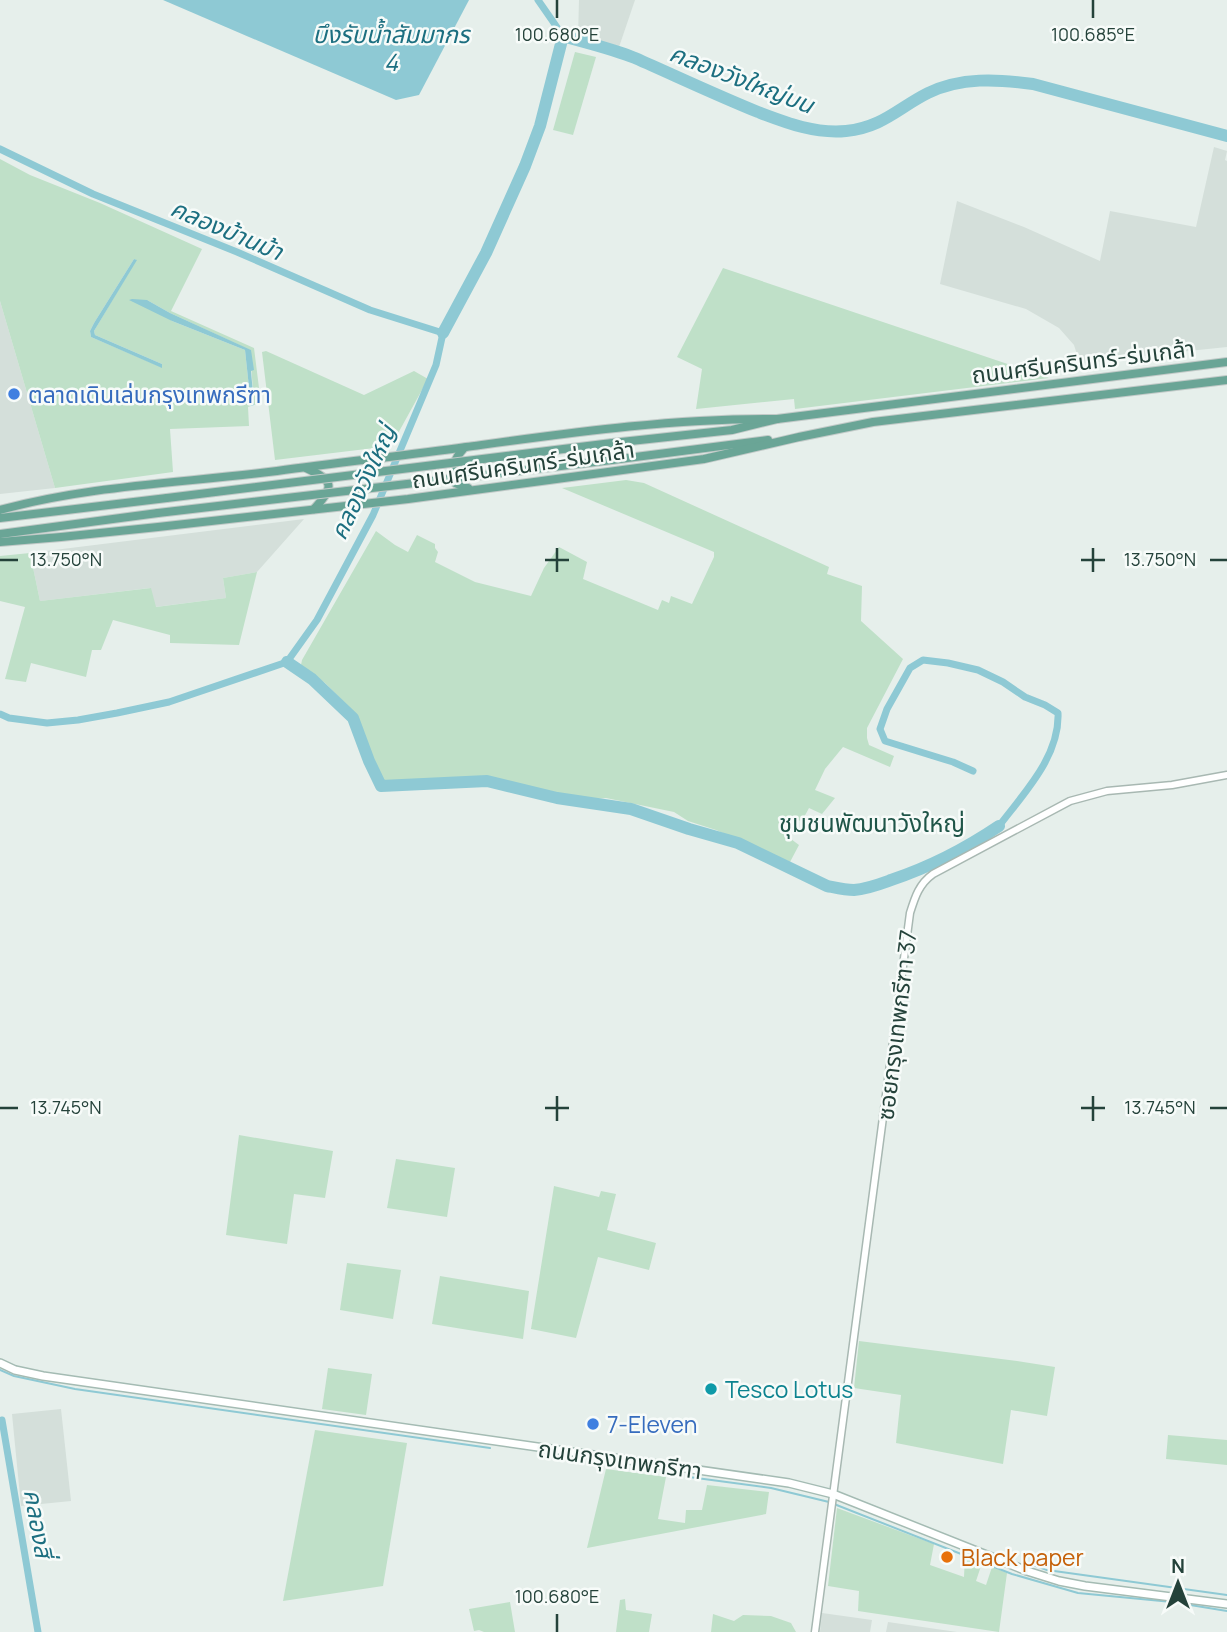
<svg xmlns="http://www.w3.org/2000/svg" width="1227" height="1632" viewBox="0 0 1227 1632" font-family="Manrope,'Noto Sans Thai',sans-serif">
  <style>
    .built { fill: #d4dfda }
    .green { fill: #bfe0c8; fill-rule: evenodd }
    .water { fill: #8ec9d4 }
    .lines { fill: none; stroke-linecap: round; stroke-linejoin: round }
    .stream { stroke: #8ec9d4; stroke-width: 2 }
    .canal { stroke: #8ec9d4; stroke-width: 7 }
    .river { stroke: #8ec9d4; stroke-width: 12 }
    .tertiary-casing { stroke: #a8b8b2; stroke-width: 9 }
    .secondary-casing { stroke: #a4bbb3; stroke-width: 10 }
    .primary-casing { stroke: #c2cac8; stroke-width: 10 }
    .tertiary { stroke: #fff; stroke-width: 6 }
    .secondary { stroke: #fff; stroke-width: 7 }
    .primary { stroke: #6aa596; stroke-width: 8 }
    .primary-bridge-casing { stroke: #c2cac8; stroke-width: 10; stroke-linecap: butt }
    .primary-bridge { stroke: #6aa596; stroke-width: 8 }
    .ticks { fill: none; stroke: #24423a; stroke-width: 2.5 }
    .shop-dot { fill: #3f7fe0; stroke: #f7fbf9; stroke-width: 2.5 }
    .culture-dot { fill: #0f9aa8; stroke: #f7fbf9; stroke-width: 2.5 }
    .food-dot { fill: #e8710a; stroke: #f7fbf9; stroke-width: 2.5 }
    .labels { text-anchor: middle; dominant-baseline: central; stroke-width: 5; stroke-linejoin: round; paint-order: stroke }
    .street-label { font-size: 23px; fill: #24423a; stroke: #f7fbf9 }
    .shop-label { font-size: 23px; fill: #366cbe; stroke: #f7fbf9; text-anchor: start }
    .culture-label { font-size: 23px; fill: #0d838f; stroke: #f7fbf9; text-anchor: start }
    .food-label { font-size: 23px; fill: #c56008; stroke: #f7fbf9; text-anchor: start }
    .water-label { font-size: 24px; font-style: italic; fill: #1c6f80; stroke: #f7fbf9 }
    .neighbourhood-label { font-size: 24px; fill: #1f5548; stroke: #f7fbf9 }
    .ticks-label { font-size: 18px; text-anchor: middle; fill: #24423a; stroke: #f7fbf9; stroke-width: 5; stroke-linejoin: round; paint-order: stroke }
  </style>
  <rect width="100%" height="100%" fill="#e6efeb"/>
  <g class="built">
    <polygon points="579,0 635,0 618,50 578,37"/>
    <polygon points="1214,147 1227,151 1225,160 1227,161 1227,347 1179,352 1080,364 1074,345 1059,328 1026,309 940,284 957,201 1024,227 1100,261 1110,211 1196,227"/>
    <polygon points="0,301 55,488 0,494"/>
    <polygon points="304,519 257,572 223,578 226,598 155,607 150,588 40,601 30,553"/>
    <polygon points="61,1409 71,1501 21,1506 12,1414"/>
    <polygon points="822,1613 872,1620 870,1632 820,1632"/>
    <polygon points="888,1622 957,1632 886,1632"/>
  </g>
  <g class="green">
    <polygon points="575,52 596,57 573,135 553,130"/>
    <path d="M 0,159 L 30,175 L 100,203 L 202,249 L 171,311 L 254,348 L 261,404 L 254,405 L 250,350 L 170,313 L 147,300 L 172,321 L 245,350 L 251,406 L 248,407 L 249,426 L 170,429 L 173,472 L 55,488 L 0,301 ZM 134,259 L 136,260 L 94,331 L 95,335 L 162,364 L 161,367 L 91,337 L 90,331 L 94,323 Z"/>
    <polygon points="723,268 1049,378 795,409 794,399 696,409 702,369 677,357"/>
    <polygon points="266,351 364,395 414,371 428,379 391,446 275,460 262,352"/>
    <polygon points="626,480 644,483 829,567 827,574 862,586 861,621 903,659 867,728 867,738 869,745 894,756 890,767 843,747 825,769 815,790 835,798 822,814 809,808 802,821 792,819 783,833 799,845 790,862 716,830 688,821 674,812 606,798 586,800 479,776 387,783 381,782 355,713 325,683 301,665 302,660 376,531 395,545 408,552 417,535 435,544 435,548 438,552 435,562 475,582 531,596 544,568 559,547 587,562 583,579 658,610 662,600 669,603 671,596 692,604 714,557 714,552 562,488"/>
    <polygon points="30,553 40,601 151,588 156,607 226,598 223,578 257,572 239,645 170,643 170,635 113,620 101,650 92,650 86,677 31,663 26,682 5,679 25,607 0,601 0,556"/>
    <polygon points="239,1135 333,1151 325,1198 294,1194 287,1244 226,1235"/>
    <polygon points="396,1159 455,1168 447,1217 387,1208"/>
    <polygon points="554,1186 599,1197 601,1191 616,1194 607,1230 656,1243 649,1270 598,1257 576,1338 531,1329"/>
    <polygon points="347,1263 401,1270 393,1319 340,1310"/>
    <polygon points="440,1276 529,1291 523,1339 432,1324"/>
    <polygon points="859,1341 1017,1361 1055,1367 1047,1416 1011,1410 1003,1464 896,1443 901,1395 854,1388"/>
    <polygon points="328,1368 372,1374 366,1415 322,1409"/>
    <polygon points="315,1430 407,1443 383,1586 283,1601"/>
    <polygon points="1168,1435 1227,1440 1227,1465 1166,1459"/>
    <polygon points="606,1469 666,1477 658,1519 685,1523 686,1510 702,1510 707,1485 769,1492 766,1514 587,1548"/>
    <polygon points="837,1508 934,1544 930,1565 964,1577 965,1555 982,1563 976,1581 986,1585 992,1567 1007,1573 999,1632 858,1611 859,1591 828,1586"/>
    <polygon points="625,1599 626,1610 652,1614 649,1632 616,1632 620,1600"/>
    <polygon points="510,1602 515,1632 484,1632 479,1630 474,1631 469,1609"/>
    <polygon points="713,1614 734,1621 743,1615 771,1616 791,1623 796,1632 711,1632"/>
  </g>
  <g class="water">
    <polygon points="163,0 469,0 419,95 396,100"/>
    <polygon points="134,259 137,260 94,331 95,335 162,364 162,368 91,337 90,331 94,323"/>
    <polygon points="132,299 147,300 170,313 251,350 254,370 251,371 254,405 251,406 245,350 172,321 129,300"/>
  </g>
  <g class="lines">
    <g class="stream">
      <polyline points="0,1370 14,1376 75,1389 490,1448"/>
      <polyline points="689,1477 771,1488 829,1502"/>
      <polyline points="834,1504 1012,1574 1078,1593 1172,1602 1227,1611"/>
      <polyline points="1025,1562 1047,1570 1227,1595"/>
    </g>
    <g class="canal">
      <polyline points="538,0 563,36"/>
      <polyline points="0,149 93,194 237,252 370,310 443,333 436,365 373,515 317,620 287,662 169,702 117,713 78,720 47,723 9,718 0,714"/>
      <path d="M 973,771 L 953,762 L 885,741 L 880,729 L 887,709 L 910,668 L 923,660 L 948,663 L 978,670 L 1003,682 L 1025,697 L 1045,705 L 1058,713 C 1060,756 1024,793 999,826"/>
      <polyline points="2,1420 38,1632"/>
    </g>
    <g class="river">
      <path d="M 443,333 L 486,253 L 525,166 L 540,126 L 563,36 C 587,43 613,49 635,58 C 676,76 716,95 758,112 C 787,123 815,134 846,131 C 883,127 898,108 928,93 C 961,77 997,79 1033,84 L 1227,136"/>
      <path d="M 287,662 L 312,679 L 353,718 L 369,761 L 381,786 L 487,781 L 557,798 L 631,809 L 689,829 L 738,843 L 827,886 C 837,888 845,890 854,890 C 867,889 880,884 891,880 C 930,867 965,849 999,826"/>
    </g>
    <defs>
      <path id="tertiary" d="M 815,1632 L 910,913 C 915,897 919,884 933,874 L 1070,801 L 1107,791 L 1172,785 L 1227,775"/>
      <polyline id="secondary" points="0,1363 15,1370 43,1376 789,1483 833,1494 1027,1571 1059,1581 1085,1586 1227,1604"/>
      <g id="primary">
        <polyline points="612,443 732,430 777,419 1227,362"/>
        <path d="M 464,448 C 454,459 451,468 455,483 L 468,488"/>
        <polyline points="612,460 768,440"/>
        <path d="M 306,468 C 334,481 335,486 314,509"/>
        <path d="M 0,510 C 90,485 185,483 277,471 C 340,462 403,456 466,447 C 569,433 673,418 777,419"/>
        <polyline points="0,518 167,498"/>
        <polyline points="0,534 158,513"/>
        <polyline points="0,542 61,537 158,527 408,499 549,480 704,459 799,437 873,422 1227,380"/>
      </g>
    </defs>
    <use href="#tertiary" class="tertiary-casing"/>
    <use href="#secondary" class="secondary-casing"/>
    <use href="#primary" class="primary-casing"/>
    <use href="#tertiary" class="tertiary"/>
    <use href="#secondary" class="secondary"/>
    <use href="#primary" class="primary"/>
    <defs>
      <g id="primary-bridge">
        <polyline points="167,498 612,443"/>
        <polyline points="158,513 612,460"/>
      </g>
    </defs>
    <use href="#primary-bridge" class="primary-bridge-casing"/>
    <use href="#primary-bridge" class="primary-bridge"/>
  </g>
  <path class="ticks" d="M 557,0 L 557,18M 1093,0 L 1093,18M 557,548 L 557,572M 1093,548 L 1093,572M 0,560 L 18,560M 545,560 L 569,560M 1081,560 L 1105,560M 1210,560 L 1227,560M 557,1096 L 557,1121M 1093,1096 L 1093,1121M 0,1108 L 18,1108M 545,1108 L 569,1108M 1081,1108 L 1105,1108M 1210,1108 L 1227,1108M 557,1614 L 557,1632"/>
  <g class="shop-dot">
    <circle cx="14" cy="394" r="7"/>
    <circle cx="593" cy="1424" r="7"/>
  </g>
  <circle class="culture-dot" cx="711" cy="1389" r="7"/>
  <circle class="food-dot" cx="947" cy="1557" r="7"/>
  <g class="labels">
    <g class="street-label">
      <text transform="translate(1083 361) rotate(-7)">ถนนศรีนครินทร์-ร่มเกล้า</text>
      <text transform="translate(523 464) rotate(-8)">ถนนศรีนครินทร์-ร่มเกล้า</text>
      <text transform="translate(896 1025) rotate(-83)">ซอยกรุงเทพกรีฑา 37</text>
      <text transform="translate(620 1459) rotate(8)">ถนนกรุงเทพกรีฑา</text>
    </g>
    <g class="shop-label">
      <text x="28" y="394">ตลาดเดินเล่นกรุงเทพกรีฑา</text>
      <text x="607" y="1424">7-Eleven</text>
    </g>
    <g class="culture-label">
      <text x="725" y="1389">Tesco Lotus</text>
    </g>
    <g class="food-label">
      <text x="961" y="1557">Black paper</text>
    </g>
    <g class="water-label">
      <text x="391" y="33">บึงรับน้ำสัมมากร<tspan x="391" dy="28">4</tspan></text>
      <text transform="translate(742 78) rotate(21)">คลองวังใหญ่บน</text>
      <text transform="translate(227 229) rotate(23)">คลองบ้านม้า</text>
      <text transform="translate(362 482) rotate(-65)">คลองวังใหญ่</text>
      <text transform="translate(39 1523) rotate(80)">คลองสี่</text>
    </g>
    <g class="neighbourhood-label">
      <text x="872" y="822">ชุมชนพัฒนาวังใหญ่</text>
    </g>
  </g>
  <g class="ticks-label">
    <text x="557" y="41">100.680°E</text>
    <text x="1093" y="41">100.685°E</text>
    <text x="66" y="566">13.750°N</text>
    <text x="1160" y="566">13.750°N</text>
    <text x="66" y="1114">13.745°N</text>
    <text x="1160" y="1114">13.745°N</text>
    <text x="557" y="1603">100.680°E</text>
  </g>
  <g transform="translate(1178 1583)" stroke="#f7fbf9" stroke-width="5" paint-order="stroke">
  <path d="M0-5L12 26L0 18L-12 26Z" fill="#24423a"/>
  <text y="-10" font-size="19" font-weight="bold" text-anchor="middle" fill="#24423a">N</text>
  </g>
</svg>
